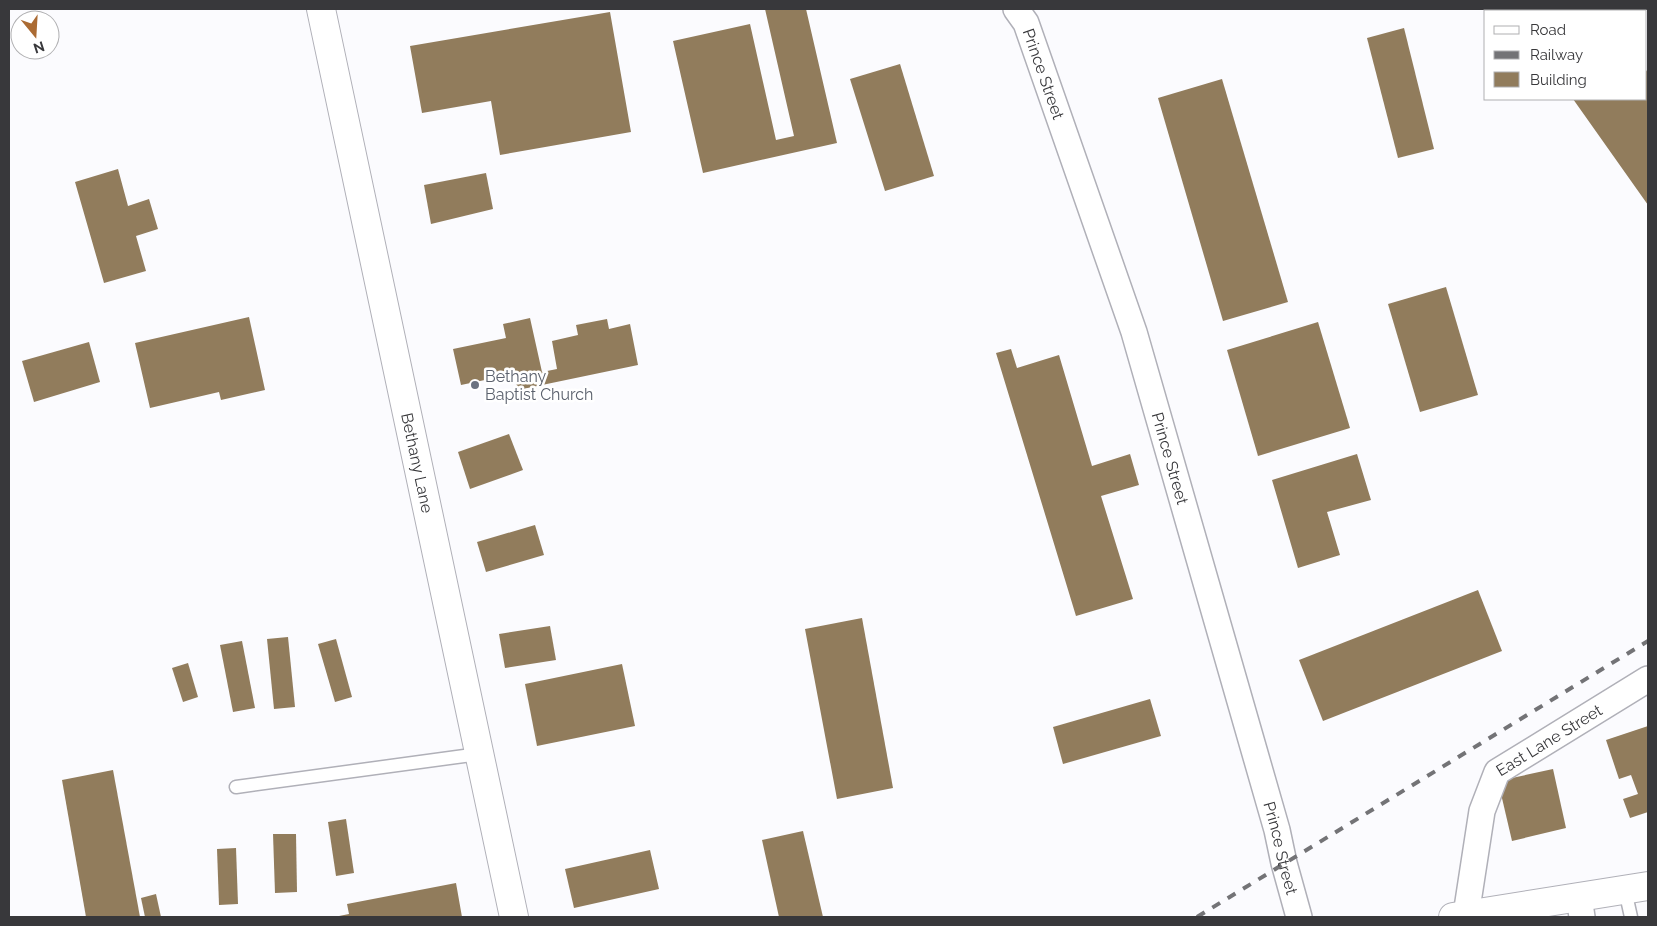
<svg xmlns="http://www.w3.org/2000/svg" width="1657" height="926" viewBox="0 0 1657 926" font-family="Raleway,sans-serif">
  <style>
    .building { fill: #917c5c }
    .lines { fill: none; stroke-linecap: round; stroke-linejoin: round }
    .lane-casing { stroke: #b0b0b8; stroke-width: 15 }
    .street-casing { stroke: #b0b0b8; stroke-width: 28 }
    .secondary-casing { stroke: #b0b0b8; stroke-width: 30 }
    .primary-casing { stroke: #b0b0b8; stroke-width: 30 }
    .lane { stroke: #fff; stroke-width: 12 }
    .street { stroke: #fff; stroke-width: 25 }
    .secondary { stroke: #fff; stroke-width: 28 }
    .primary { stroke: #fff; stroke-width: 28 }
    .rail { stroke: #737376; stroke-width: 4; stroke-dasharray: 9 9; stroke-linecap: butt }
    .worship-dot { fill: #6b7280; stroke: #fff; stroke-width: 2 }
    .labels { text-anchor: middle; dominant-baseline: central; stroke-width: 5; stroke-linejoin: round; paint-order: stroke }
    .street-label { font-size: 16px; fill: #38383b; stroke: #fff }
    .worship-label { font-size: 16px; fill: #5b616d; stroke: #fff; text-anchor: start }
  </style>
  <rect width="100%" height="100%" fill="#fbfbfe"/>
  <g class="building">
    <polygon points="765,9 806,9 837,143 703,173 673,41 750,24 776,140 794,136"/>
    <polygon points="610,12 631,132 500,155 491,101 422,113 410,46"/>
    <polygon points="1404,28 1434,149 1398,158 1367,38"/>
    <polygon points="900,64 934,176 885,191 850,79"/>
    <polygon points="1646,70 1648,73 1648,205 1573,99 1646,99"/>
    <polygon points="1222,79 1288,302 1223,321 1158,98"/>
    <polygon points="118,169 128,206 149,199 158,229 136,236 146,271 104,283 75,182"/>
    <polygon points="486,173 493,209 431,224 424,185"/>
    <polygon points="1446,287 1478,395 1420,412 1388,304"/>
    <polygon points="249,317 265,390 221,400 219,392 150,408 135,343"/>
    <polygon points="530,318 542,372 557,369 552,341 578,335 576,325 607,319 609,329 630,324 638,365 518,390 514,374 461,385 453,349 506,338 503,324"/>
    <polygon points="1318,322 1350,428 1258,456 1227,350"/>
    <polygon points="89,342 100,382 34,402 22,361"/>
    <polygon points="1011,349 1017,368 1059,355 1092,466 1130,454 1139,485 1101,496 1133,599 1076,616 996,353"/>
    <polygon points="509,434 523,470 470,489 458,452"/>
    <polygon points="1357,454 1371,500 1327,512 1340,555 1298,568 1272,480"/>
    <polygon points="535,525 544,555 486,572 477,542"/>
    <polygon points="1478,590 1502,651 1323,721 1299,660"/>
    <polygon points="862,618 893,788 837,799 805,629"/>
    <polygon points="550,626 556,660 505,668 499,634"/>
    <polygon points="288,637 295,707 274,709 267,639"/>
    <polygon points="336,639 352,697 335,702 318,644"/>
    <polygon points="242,641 255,708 233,712 220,645"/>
    <polygon points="188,663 198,697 183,702 172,668"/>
    <polygon points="622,664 635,726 537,746 525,684"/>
    <polygon points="1150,699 1161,736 1063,764 1053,727"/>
    <polygon points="1648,726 1648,812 1630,818 1623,799 1638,794 1631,775 1619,779 1606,740"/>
    <polygon points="1553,769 1566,828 1512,841 1498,781"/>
    <polygon points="113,770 140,917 86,917 62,780"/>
    <polygon points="346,819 354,873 336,876 328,822"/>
    <polygon points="803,831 823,917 779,917 762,840"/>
    <polygon points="273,834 296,834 297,892 275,893"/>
    <polygon points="236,848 238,904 219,905 217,849"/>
    <polygon points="650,850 659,889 574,908 565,869"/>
    <polygon points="456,883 462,917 334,917 349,914 347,904"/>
    <polygon points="156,894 161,917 145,917 141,898"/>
  </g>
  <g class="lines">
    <defs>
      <g id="lane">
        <polyline points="236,787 479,754"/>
        <polyline points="1625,890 1631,917"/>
      </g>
      <g id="street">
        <path id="s1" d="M 1016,9 L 1026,23 L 1134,332 L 1277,830 L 1284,863 L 1299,917"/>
        <polyline points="1579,897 1582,917"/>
        <path id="s2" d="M 1466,915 L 1482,811 L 1497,772 L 1648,679"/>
      </g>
      <g id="secondary">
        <path id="s3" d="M 321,9 L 514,917"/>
      </g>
      <polyline id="primary" points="1453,917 1648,886"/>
    </defs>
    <use href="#lane" class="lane-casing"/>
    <use href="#street" class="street-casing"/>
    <use href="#secondary" class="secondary-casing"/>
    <use href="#primary" class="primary-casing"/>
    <use href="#lane" class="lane"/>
    <use href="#street" class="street"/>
    <use href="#secondary" class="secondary"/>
    <use href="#primary" class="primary"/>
    <polyline class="rail" points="1197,917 1648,641"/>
  </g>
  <circle class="worship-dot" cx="475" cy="385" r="5"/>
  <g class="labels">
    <g class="street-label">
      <text stroke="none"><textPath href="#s1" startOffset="71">Prince Street</textPath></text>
      <text stroke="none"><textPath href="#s1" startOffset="476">Prince Street</textPath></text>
      <text stroke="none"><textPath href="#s3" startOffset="464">Bethany Lane</textPath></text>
      <text stroke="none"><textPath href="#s2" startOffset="208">East Lane Street</textPath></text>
      <text stroke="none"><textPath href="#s1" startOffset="881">Prince Street</textPath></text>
    </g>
    <g class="worship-label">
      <text x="485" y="376">Bethany<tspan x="485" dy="18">Baptist Church</tspan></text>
    </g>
  </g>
  <rect width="1657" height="926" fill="none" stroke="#38383b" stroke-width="20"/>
  <rect x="1484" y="10" width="162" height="90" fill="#ffffff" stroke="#afafb1"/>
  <rect x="1494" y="26" width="25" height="8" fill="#ffffff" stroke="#afafb1"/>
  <text x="1530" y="35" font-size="15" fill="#38383b">Road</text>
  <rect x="1494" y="51" width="25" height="8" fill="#737376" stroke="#afafb1"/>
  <text x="1530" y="60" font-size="15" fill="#38383b">Railway</text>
  <rect x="1494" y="72" width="25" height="15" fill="#917c5c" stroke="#afafb1"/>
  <text x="1530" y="85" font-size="15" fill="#38383b">Building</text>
  <g transform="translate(35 35) rotate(162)"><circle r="24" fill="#ffffff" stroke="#afafb1"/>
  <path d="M0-4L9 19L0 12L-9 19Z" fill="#ab6b33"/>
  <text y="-8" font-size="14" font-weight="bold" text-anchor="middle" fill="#38383b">N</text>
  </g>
</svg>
